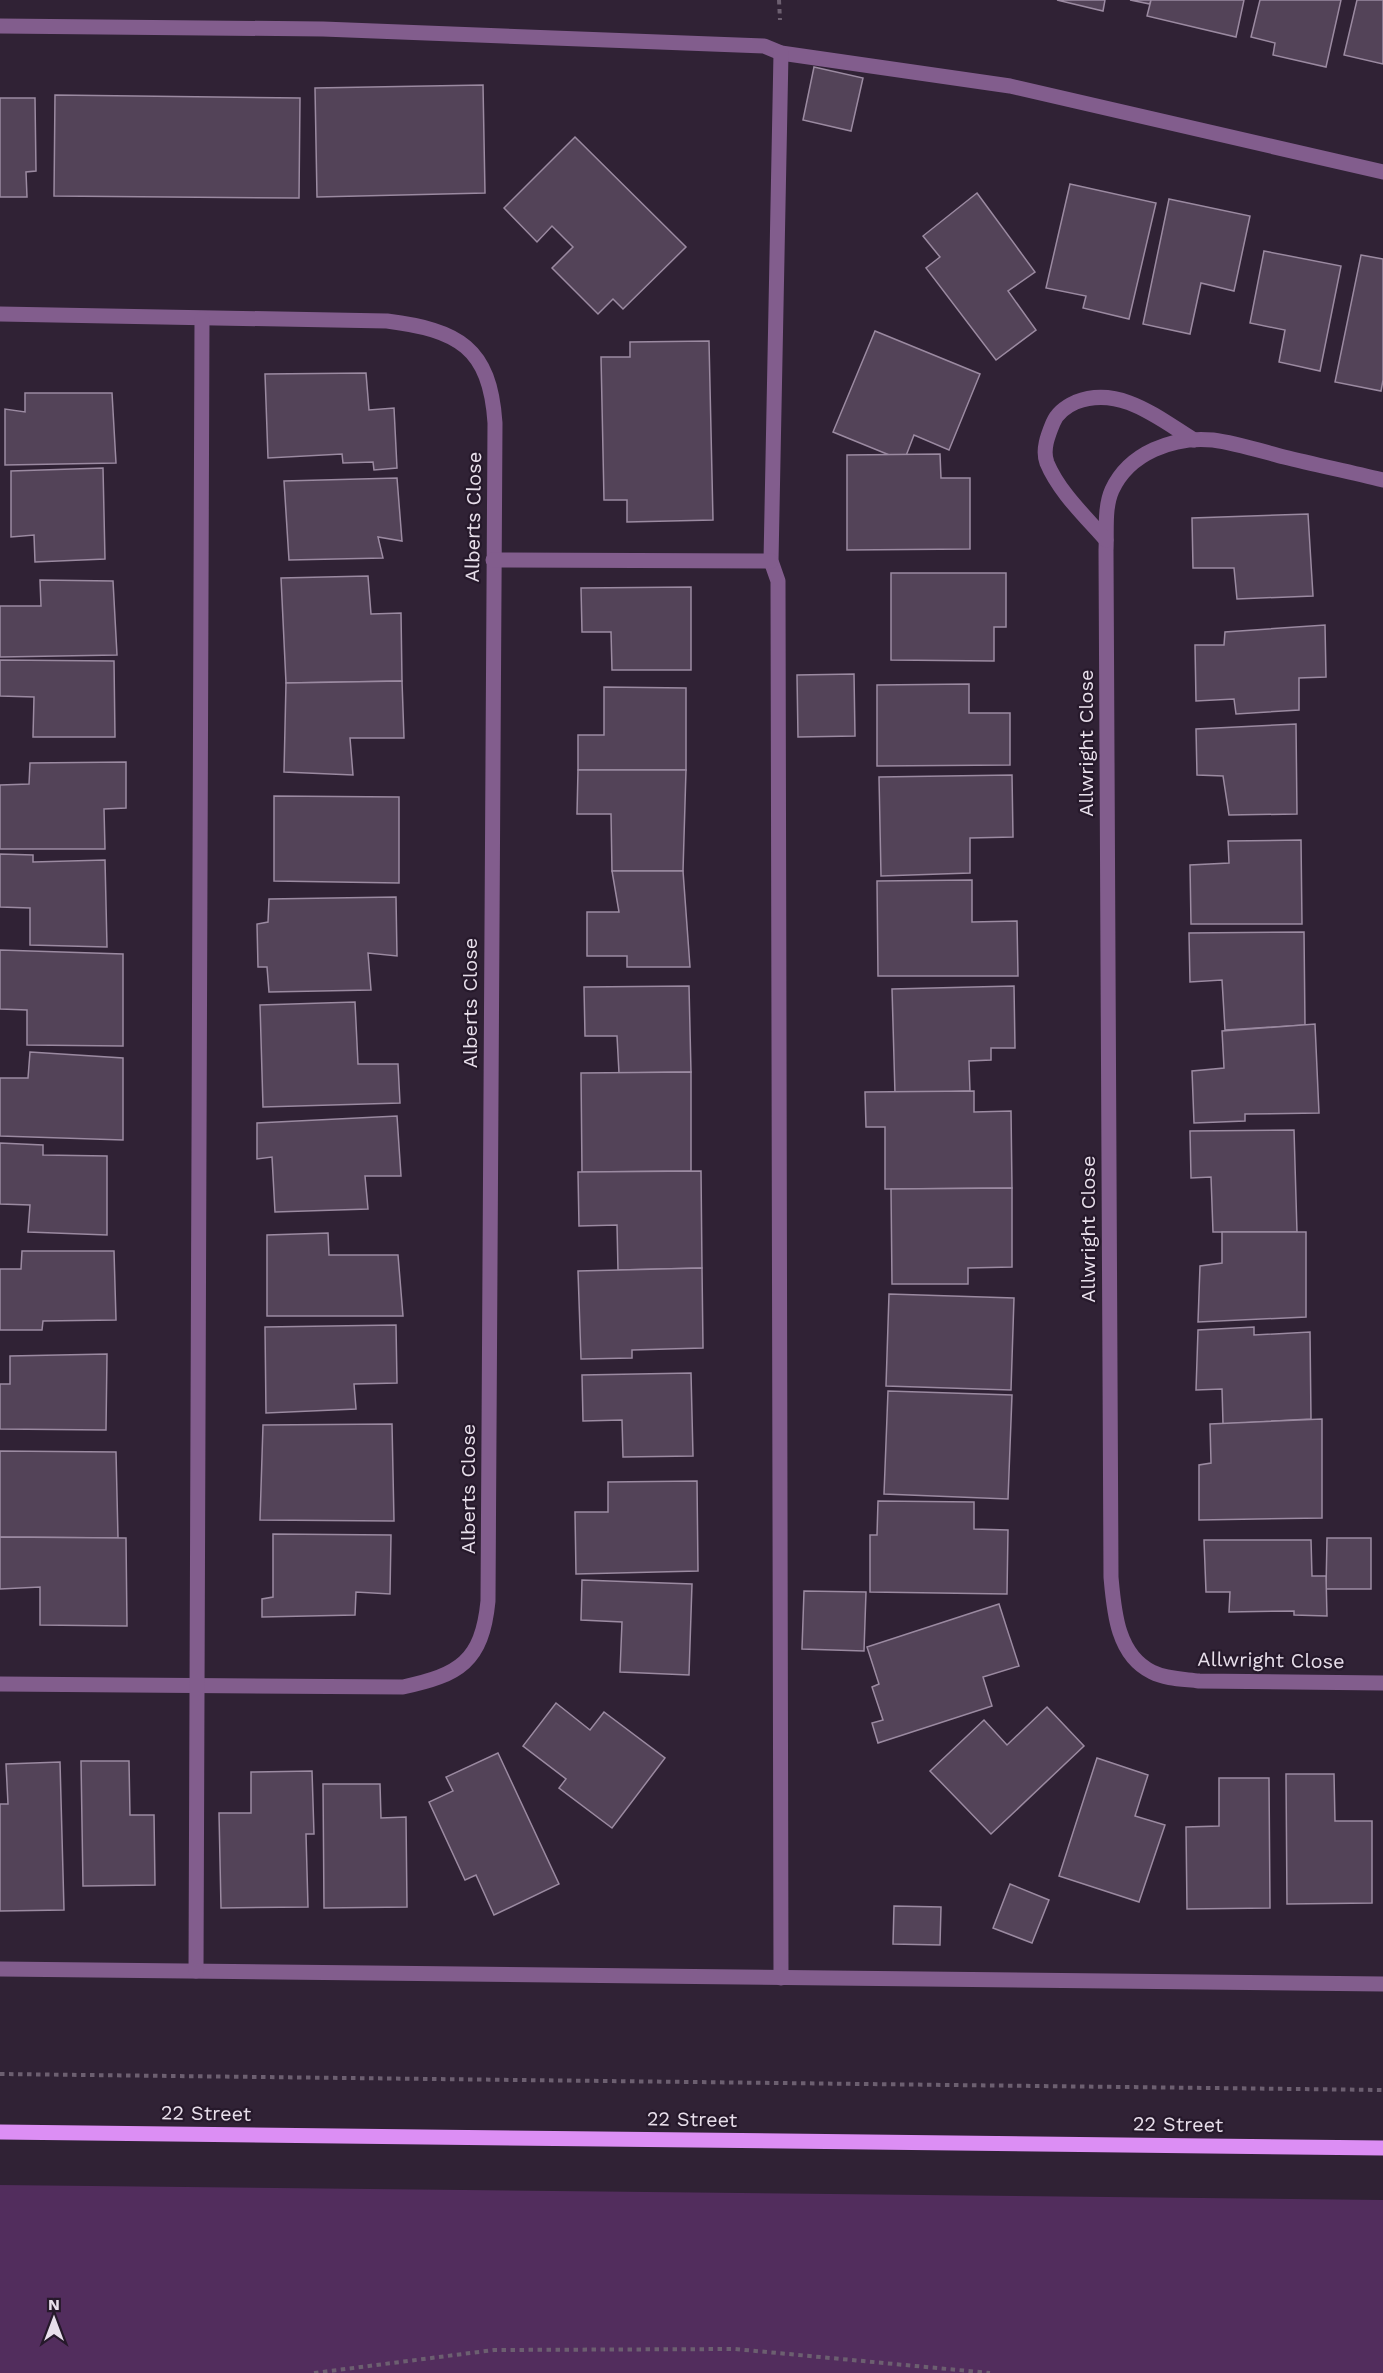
<svg xmlns="http://www.w3.org/2000/svg" width="1383" height="2373" viewBox="0 0 1383 2373" font-family="'Work Sans',sans-serif">
  <style>
    .green { fill: #522d5d }
    .building { fill: #534358; stroke: #9b8aa1; stroke-width: 1.5 }
    .lines { fill: none; stroke-linecap: round; stroke-linejoin: round }
    .path { stroke: #6c5f70; stroke-width: 4; stroke-dasharray: 4.5 4.5; stroke-linecap: butt }
    .minor { stroke: #825d8d; stroke-width: 15 }
    .major { stroke: #dc8ef4; stroke-width: 15 }
    .labels { text-anchor: middle; dominant-baseline: central; stroke-width: 4.5; stroke-linejoin: round; paint-order: stroke }
    .street-label { font-size: 20px; fill: #e8dfeb; stroke: #26192b }
  </style>
  <rect width="100%" height="100%" fill="#302235"/>
  <polygon class="green" points="0,2185 1383,2200 1383,2373 0,2373"/>
  <g class="building">
    <polygon points="1057,0 1105,0 1103,11"/>
    <polygon points="1130,0 1151,0 1150,4"/>
    <polygon points="1151,0 1244,0 1236,37 1147,16"/>
    <polygon points="1260,0 1341,0 1326,67 1273,55 1275,43 1251,37"/>
    <polygon points="1357,0 1383,0 1383,64 1344,55"/>
    <polygon points="814,67 863,78 851,131 803,120"/>
    <polygon points="483,85 485,193 317,197 315,88"/>
    <polygon points="55,95 300,98 299,198 54,196"/>
    <polygon points="0,98 35,98 36,171 26,172 27,197 0,197"/>
    <polygon points="575,137 686,247 623,309 613,299 598,314 552,268 573,247 552,226 537,242 504,208"/>
    <polygon points="1070,184 1156,203 1129,319 1083,308 1086,296 1046,288"/>
    <polygon points="977,193 1035,272 1008,291 1036,330 996,360 926,268 940,257 923,236"/>
    <polygon points="1169,199 1250,216 1234,291 1201,283 1190,334 1143,324"/>
    <polygon points="1264,251 1341,266 1320,371 1279,362 1285,330 1250,323"/>
    <polygon points="1361,255 1383,259 1383,380 1381,391 1335,382"/>
    <polygon points="875,331 980,374 949,450 914,435 904,461 833,432"/>
    <polygon points="709,341 713,520 627,522 627,500 604,500 601,357 630,357 630,342"/>
    <polygon points="366,373 369,410 394,408 397,468 374,470 373,462 343,463 342,454 268,458 265,374"/>
    <polygon points="25,393 112,393 116,463 5,465 5,409 25,412"/>
    <polygon points="940,454 941,478 970,478 970,549 847,550 847,455"/>
    <polygon points="103,468 105,559 35,562 34,535 11,537 11,471"/>
    <polygon points="397,478 402,541 378,537 383,558 289,560 284,481"/>
    <polygon points="1308,514 1313,596 1237,599 1234,568 1193,568 1192,518"/>
    <polygon points="891,573 1006,573 1006,627 994,627 994,661 891,660"/>
    <polygon points="368,576 371,614 401,613 402,681 286,683 281,578"/>
    <polygon points="40,580 113,581 117,655 0,657 0,606 41,606"/>
    <polygon points="691,587 691,670 612,670 611,632 582,632 581,588"/>
    <polygon points="1325,625 1326,677 1299,678 1299,710 1236,714 1234,699 1196,701 1195,645 1224,645 1225,632"/>
    <polygon points="0,660 114,661 115,737 33,737 34,697 0,696"/>
    <polygon points="854,674 855,736 798,737 797,675"/>
    <polygon points="402,681 404,738 350,738 353,775 284,772 286,683"/>
    <polygon points="969,684 969,713 1010,713 1010,765 877,766 877,685"/>
    <polygon points="604,687 686,688 686,770 578,770 578,735 604,735"/>
    <polygon points="1296,724 1297,814 1229,815 1223,776 1197,775 1196,729"/>
    <polygon points="126,762 126,808 104,809 105,849 0,849 0,785 29,784 30,763"/>
    <polygon points="578,770 686,770 683,871 612,871 611,814 577,814"/>
    <polygon points="1012,775 1013,837 970,838 970,873 881,876 879,777"/>
    <polygon points="274,796 399,797 399,883 274,881"/>
    <polygon points="1301,840 1302,924 1191,924 1190,865 1229,863 1228,841"/>
    <polygon points="0,854 33,855 33,862 105,860 107,947 30,945 30,908 0,907"/>
    <polygon points="612,871 683,871 690,967 627,967 627,956 587,956 587,912 619,912"/>
    <polygon points="972,880 972,922 1017,921 1018,976 878,976 877,881"/>
    <polygon points="396,897 397,956 368,953 371,990 269,992 267,967 258,967 257,924 268,922 269,899"/>
    <polygon points="1304,932 1305,1025 1225,1030 1222,980 1190,982 1189,933"/>
    <polygon points="0,950 123,954 123,1046 27,1045 27,1010 0,1009"/>
    <polygon points="689,986 691,1072 619,1073 617,1036 585,1036 584,987"/>
    <polygon points="1014,986 1015,1048 991,1048 991,1060 969,1061 970,1091 895,1094 892,989"/>
    <polygon points="355,1002 358,1064 398,1064 400,1103 263,1107 260,1005"/>
    <polygon points="1315,1024 1319,1113 1245,1114 1245,1121 1194,1123 1192,1071 1224,1068 1222,1031"/>
    <polygon points="30,1052 123,1058 123,1140 0,1136 0,1078 28,1078"/>
    <polygon points="691,1072 691,1171 582,1172 581,1073"/>
    <polygon points="974,1091 974,1112 1011,1111 1012,1188 885,1189 885,1127 866,1127 865,1092"/>
    <polygon points="397,1116 401,1176 365,1176 368,1209 275,1212 272,1157 257,1159 257,1123"/>
    <polygon points="1294,1130 1297,1232 1213,1232 1211,1177 1191,1178 1190,1131"/>
    <polygon points="0,1143 43,1145 43,1155 107,1156 107,1235 28,1232 30,1205 0,1204"/>
    <polygon points="701,1171 702,1268 618,1270 617,1225 579,1226 578,1172"/>
    <polygon points="1012,1188 1012,1267 968,1268 968,1284 892,1284 891,1189"/>
    <polygon points="1222,1232 1306,1232 1306,1317 1198,1322 1200,1266 1222,1263"/>
    <polygon points="328,1233 329,1255 398,1255 403,1316 267,1316 267,1235"/>
    <polygon points="22,1251 114,1251 116,1320 43,1321 42,1330 0,1330 0,1269 21,1269"/>
    <polygon points="702,1268 703,1348 632,1350 632,1358 581,1359 578,1271"/>
    <polygon points="889,1294 1014,1298 1011,1390 886,1386"/>
    <polygon points="396,1325 397,1383 354,1384 356,1409 266,1413 265,1327"/>
    <polygon points="1254,1327 1254,1335 1310,1332 1311,1419 1223,1424 1222,1389 1196,1390 1198,1330"/>
    <polygon points="107,1354 106,1430 0,1429 0,1384 10,1384 10,1356"/>
    <polygon points="691,1373 693,1456 623,1457 622,1420 583,1421 582,1375"/>
    <polygon points="888,1391 1012,1395 1008,1499 884,1494"/>
    <polygon points="1322,1419 1322,1518 1199,1520 1199,1465 1211,1463 1210,1424"/>
    <polygon points="392,1424 394,1521 260,1520 263,1425"/>
    <polygon points="0,1451 116,1452 118,1538 0,1537"/>
    <polygon points="697,1481 698,1571 576,1574 575,1512 608,1512 608,1482"/>
    <polygon points="878,1501 974,1502 974,1529 1008,1530 1007,1594 870,1592 870,1535 877,1535"/>
    <polygon points="273,1534 391,1535 390,1594 356,1592 355,1615 262,1617 262,1599 273,1597"/>
    <polygon points="0,1537 126,1538 127,1626 40,1625 40,1587 0,1589"/>
    <polygon points="1327,1538 1371,1538 1371,1589 1326,1589"/>
    <polygon points="1204,1540 1311,1540 1312,1576 1326,1576 1327,1616 1294,1615 1294,1611 1229,1612 1230,1592 1206,1592"/>
    <polygon points="582,1580 692,1584 689,1675 620,1672 622,1622 581,1620"/>
    <polygon points="804,1591 866,1592 864,1651 802,1649"/>
    <polygon points="999,1604 1019,1666 983,1677 992,1706 878,1743 872,1723 883,1720 872,1687 879,1684 867,1647"/>
    <polygon points="556,1703 590,1730 604,1712 665,1758 612,1828 559,1788 566,1779 523,1746"/>
    <polygon points="1047,1707 1084,1746 991,1834 930,1771 984,1720 1007,1745"/>
    <polygon points="498,1753 559,1884 494,1915 476,1875 465,1880 429,1802 453,1791 446,1777"/>
    <polygon points="1097,1758 1148,1775 1135,1816 1165,1825 1139,1902 1059,1876"/>
    <polygon points="81,1761 129,1761 130,1815 154,1815 155,1885 83,1886"/>
    <polygon points="60,1762 64,1910 0,1911 0,1804 8,1804 6,1764"/>
    <polygon points="312,1771 314,1834 306,1834 308,1907 221,1908 219,1813 251,1813 251,1772"/>
    <polygon points="1286,1774 1334,1774 1335,1821 1372,1821 1372,1903 1287,1904"/>
    <polygon points="1219,1778 1269,1778 1270,1908 1187,1909 1186,1827 1219,1826"/>
    <polygon points="323,1784 380,1784 381,1818 406,1817 407,1907 324,1908"/>
    <polygon points="1010,1884 1049,1900 1032,1943 993,1928"/>
    <polygon points="894,1906 941,1907 940,1945 893,1944"/>
  </g>
  <g class="lines">
    <g class="path">
      <polyline points="779,0 780,20"/>
      <polyline points="0,2074 1383,2090"/>
      <polyline points="314,2373 494,2350 735,2349 990,2373"/>
    </g>
    <g class="minor">
      <polyline points="0,26 323,29 764,46 781,53 1010,86 1383,172"/>
      <polyline points="781,53 771,561 778,581 781,1978"/>
      <path d="M 0,314 L 387,321 C 458,330 490,347 495,423 L 488,1601 C 482,1662 459,1675 403,1687 L 0,1684"/>
      <path d="M 1383,480 C 1350,472 1317,465 1284,457 C 1261,451 1236,443 1213,440 C 1173,436 1129,453 1112,490 C 1104,508 1107,531 1106,550 L 1111,1577 C 1114,1611 1117,1655 1152,1672 C 1166,1679 1183,1679 1199,1681 L 1383,1683"/>
      <path d="M 1106,540 C 1086,517 1059,492 1047,463 C 1042,450 1048,435 1053,423 C 1057,413 1067,406 1076,402 C 1120,385 1158,418 1194,440"/>
      <polyline points="493,560 771,561"/>
      <polyline points="0,1969 1383,1984"/>
      <polyline points="196,1971 202,319"/>
    </g>
    <polyline class="major" points="0,2132 1383,2148"/>
  </g>
  <g class="labels">
    <g class="street-label">
      <text transform="translate(473 517) rotate(-89)">Alberts Close</text>
      <text transform="translate(1086 743) rotate(-90)">Allwright Close</text>
      <text transform="translate(470 1003) rotate(-90)">Alberts Close</text>
      <text transform="translate(1088 1229) rotate(-90)">Allwright Close</text>
      <text transform="translate(468 1489) rotate(-90)">Alberts Close</text>
      <text transform="translate(1271 1660) rotate(1)">Allwright Close</text>
      <text transform="translate(206 2113) rotate(1)">22 Street</text>
      <text transform="translate(692 2119) rotate(1)">22 Street</text>
      <text transform="translate(1178 2124) rotate(1)">22 Street</text>
    </g>
  </g>
  <g transform="translate(54 2319)" stroke="#26192b" stroke-width="4.5" paint-order="stroke">
  <path d="M0-4.5L10 22L0 15L-10 22Z" fill="#e8dfeb"/>
  <text y="-9" font-size="16" font-weight="bold" text-anchor="middle" fill="#e8dfeb">N</text>
  </g>
</svg>
